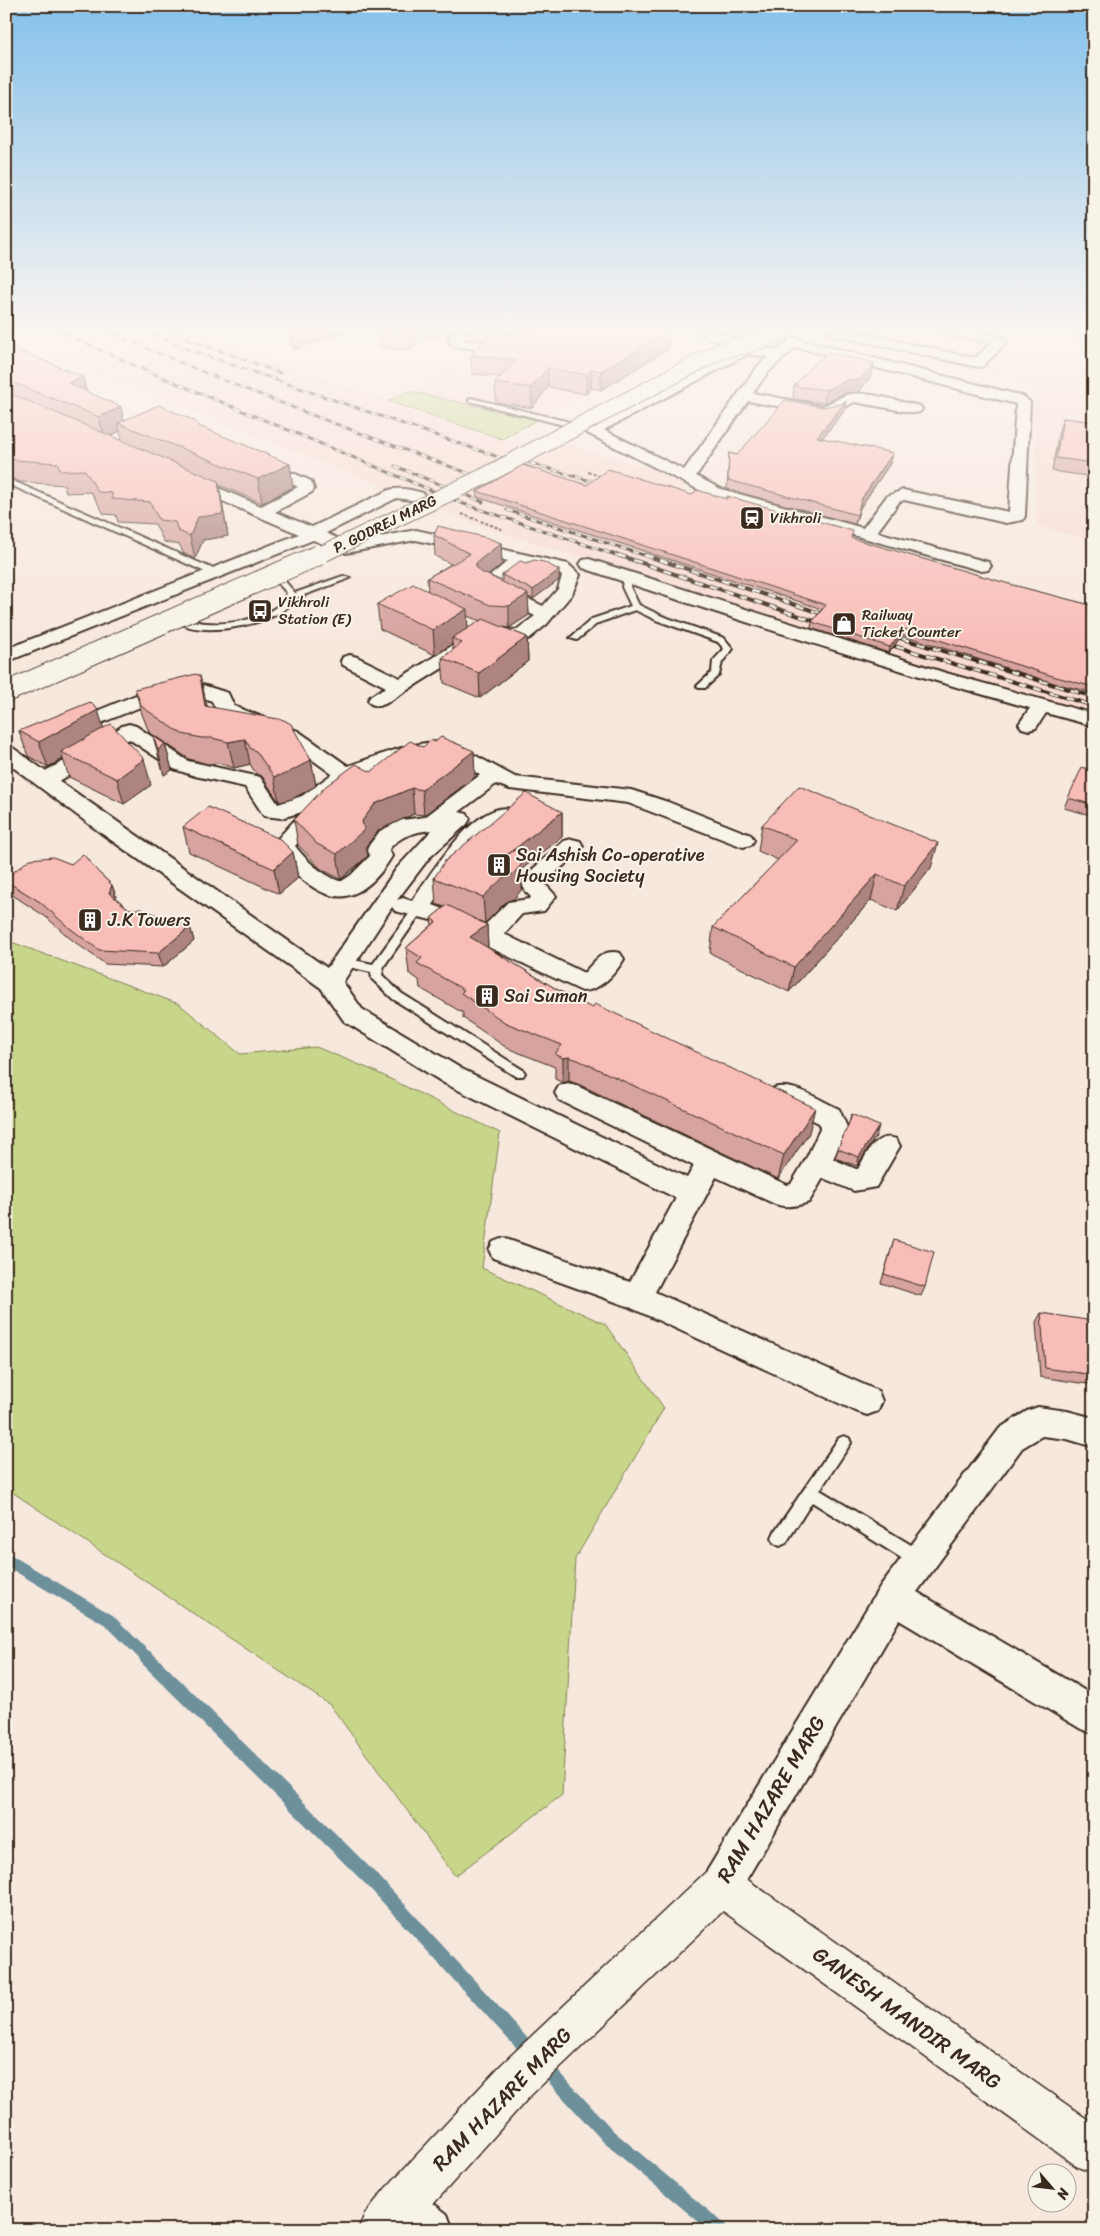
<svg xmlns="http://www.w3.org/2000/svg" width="1100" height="2236" viewBox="0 0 1100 2236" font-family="Sriracha,sans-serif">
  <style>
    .built { fill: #f8dbd3 }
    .green { fill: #c7d68a; stroke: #818054 }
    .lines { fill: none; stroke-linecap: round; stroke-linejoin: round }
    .stream-far1 { stroke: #6d909b; stroke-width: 12 }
    .stream { stroke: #6d909b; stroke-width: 15 }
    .lane-casing { stroke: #3b2a1e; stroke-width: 4 }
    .street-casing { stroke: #3b2a1e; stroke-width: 4 }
    .secondary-casing { stroke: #3b2a1e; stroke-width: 3 }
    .primary-casing { stroke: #3b2a1e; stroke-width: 3 }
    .path { stroke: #3b2a1e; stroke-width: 2; stroke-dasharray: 3 2; stroke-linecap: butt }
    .lane { fill: #f7f3e8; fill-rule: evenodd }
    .street { fill: #f7f3e8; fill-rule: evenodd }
    .secondary { fill: #f7f3e8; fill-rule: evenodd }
    .primary { fill: #f7f3e8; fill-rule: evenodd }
    .rail-far1-casing { stroke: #3b2a1e; stroke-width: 3 }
    .rail-casing { stroke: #3b2a1e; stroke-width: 4 }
    .rail-far1 { stroke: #f7f3e8; stroke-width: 2; stroke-dasharray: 6; stroke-linecap: butt }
    .rail { stroke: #f7f3e8; stroke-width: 2.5; stroke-dasharray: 8; stroke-linecap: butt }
    .secondary-bridge-far1-casing { stroke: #3b2a1e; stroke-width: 18; stroke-linecap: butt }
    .secondary-bridge-casing { stroke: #3b2a1e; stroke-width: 22; stroke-linecap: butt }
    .secondary-bridge-far1 { stroke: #f7f3e8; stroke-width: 16 }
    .secondary-bridge { stroke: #f7f3e8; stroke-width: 20 }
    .wall { fill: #d6a39e; stroke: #3b2a1e; fill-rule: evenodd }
    .shaded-wall { fill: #ae8481; stroke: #3b2a1e }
    .building { fill: #f9bdb8; stroke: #3b2a1e }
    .labels { text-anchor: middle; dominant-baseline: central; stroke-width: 4; stroke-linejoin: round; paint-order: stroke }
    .far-poi-label { font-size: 15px; fill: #3b2a1e; stroke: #f7f3e8; text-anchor: start }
    .far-street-label { font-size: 15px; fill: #3b2a1e; stroke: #f7f3e8 }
    .poi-label { font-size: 18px; fill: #3b2a1e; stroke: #f7f3e8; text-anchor: start }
    .near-street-label { font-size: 21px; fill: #3b2a1e; stroke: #f7f3e8 }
  </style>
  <rect width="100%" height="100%" fill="#f7e8de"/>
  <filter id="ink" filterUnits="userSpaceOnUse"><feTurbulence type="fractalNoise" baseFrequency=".02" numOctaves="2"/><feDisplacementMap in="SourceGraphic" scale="10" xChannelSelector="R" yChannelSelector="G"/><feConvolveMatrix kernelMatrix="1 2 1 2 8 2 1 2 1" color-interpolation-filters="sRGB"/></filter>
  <g filter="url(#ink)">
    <g class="built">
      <polygon points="6,331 189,331 448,422 524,446 542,438 688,479 679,492 1094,606 1094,714 921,664 894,653 765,615 478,525 6,336"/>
      <polygon points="630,331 688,343 537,420 408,391 473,358"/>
      <polygon points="834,331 1060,331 1094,342 1094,541 1037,526 1033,383"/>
    </g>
    <g class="green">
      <polygon points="408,391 537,420 502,439 388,401"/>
      <polygon points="6,940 179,1004 240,1054 316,1047 372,1070 500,1133 482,1268 605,1324 664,1408 575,1559 562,1795 455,1876 330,1705 6,1488"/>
    </g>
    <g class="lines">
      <polyline class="stream-far1" points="6,1559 109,1620 148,1659"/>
      <g class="stream">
        <polyline points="147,1658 375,1883 531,2053"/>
        <polyline points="543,2065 609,2137 720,2230"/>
      </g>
      <defs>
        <g id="lane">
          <polygon points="471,398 586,426 587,428 583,430 469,401 469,399"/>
          <polygon points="6,478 218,571 219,573 212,575 6,483"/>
          <polygon points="628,574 632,577 630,587 639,605 662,616 724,638 733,649 722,662 719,675 705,688 699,688 697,686 712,672 713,661 724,649 718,642 656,620 635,610 598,623 577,640 570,638 592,619 631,606 622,587 624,577"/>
          <path d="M 343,576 L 350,578 L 293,599 C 284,624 200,638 181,623 C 187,618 199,623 207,623 C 231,625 278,618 287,593 L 276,581 L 277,579 L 283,579 L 295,593 Z"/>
          <polygon points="418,906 423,910 384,966 382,975 401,993 523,1070 525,1073 523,1076 515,1076 393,999 372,979 371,972 340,965 338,962 344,958 373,964 414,907"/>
          <polygon points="844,1436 849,1438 851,1443 820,1490 926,1554 928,1560 926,1566 920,1568 914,1566 812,1502 786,1543 780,1546 774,1543 772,1538 774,1533 839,1438"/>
        </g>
        <g id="street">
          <polygon points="455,331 469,331 463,340 501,345 506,344 515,331 529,331 516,351 501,353 452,346 449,340"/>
          <path d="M 699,331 L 717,331 L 750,345 L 777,350 L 788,343 L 789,339 L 794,338 L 1023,396 L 1030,402 L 1025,516 L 1023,520 L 1006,523 L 904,500 L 899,502 L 877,532 L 988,562 L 991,566 L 988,570 L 982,571 L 709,495 L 587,433 L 584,430 L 587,427 L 735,349 L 701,334 ZM 796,347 L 1016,404 L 1009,512 L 903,490 L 887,496 L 863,528 L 721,489 L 696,476 L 748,401 L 821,414 L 839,411 L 854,402 L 915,413 L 920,412 L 922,409 L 920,406 L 915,405 C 897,401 867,391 850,394 C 839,396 832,404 821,406 L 753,393 L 768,372 ZM 748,354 L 768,357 L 758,366 L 684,470 L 604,430 Z"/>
          <path d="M 826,331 L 851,331 L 975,358 L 991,343 L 947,335 L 940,331 C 956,331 997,329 1007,342 L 983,366 L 978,367 L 833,335 Z"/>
          <path d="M 260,458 L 311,481 L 314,489 L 312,492 L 275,512 L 312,527 L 389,490 C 400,487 412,490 423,493 L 425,496 L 423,499 L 417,501 L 397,498 L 326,533 L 348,543 L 416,530 L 568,564 L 580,575 L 572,594 L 547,624 L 530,638 L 515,643 L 489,639 L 385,704 L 378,706 L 371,704 L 368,700 L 371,696 L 386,687 L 343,665 L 341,661 L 343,657 L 350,655 L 357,657 L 400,678 L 479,629 L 486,627 L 516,630 L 535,616 L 481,590 L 478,586 L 508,561 L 416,540 L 346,553 L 313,540 L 6,662 L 6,649 L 299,534 L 183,484 L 181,481 L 183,478 L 195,478 L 261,506 L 298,487 L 254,466 L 252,463 L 254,460 ZM 524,565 L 556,572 L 562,576 L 558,589 L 543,606 L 499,585 Z"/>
          <path d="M 589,559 L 946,673 L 1094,714 L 1094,726 L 1046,713 L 1036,728 L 1029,730 L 1022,728 L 1019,724 L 1030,708 C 879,666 731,618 583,568 L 580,564 L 583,560 Z"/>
          <path d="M 187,680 L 228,693 L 234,706 L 298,731 L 348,766 C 379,756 422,736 454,744 L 515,777 L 631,790 L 668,802 L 751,835 L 754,840 L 751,845 L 743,847 L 628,803 L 510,789 L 496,784 L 459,812 L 467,814 L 470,819 L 467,824 L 429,858 L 397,900 L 403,898 L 412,901 C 429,876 476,800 511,809 L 514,814 L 511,819 L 477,843 L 452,875 L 433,905 L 485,925 L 508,902 L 530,899 L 531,897 L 526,892 L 521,882 L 524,877 L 564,841 L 572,839 L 580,841 L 583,846 L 580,851 L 544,883 L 556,896 L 544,911 L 522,914 L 504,934 L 584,973 C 595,961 603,948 620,953 L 624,959 C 615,974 600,991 582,991 L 431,920 L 395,911 L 392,907 L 343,982 L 362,1009 L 462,1069 L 687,1178 L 694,1166 L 559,1100 L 555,1093 L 559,1086 L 568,1083 L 577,1086 L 787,1185 L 791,1184 L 806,1159 L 821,1127 L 819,1123 L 774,1102 L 770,1095 L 774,1088 C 794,1082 821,1101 839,1109 L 847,1127 L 833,1159 L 856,1169 L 858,1169 C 868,1153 875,1132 896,1139 L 900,1146 L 876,1187 L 854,1191 L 823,1178 L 809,1202 C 797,1206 787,1208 775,1204 L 716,1177 L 655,1292 L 878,1391 L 882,1401 L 878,1411 L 867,1415 L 856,1411 L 627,1306 L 493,1258 L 489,1250 L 493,1242 L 503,1238 L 630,1282 L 676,1198 L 444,1083 L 344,1021 L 321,988 L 101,833 L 6,762 L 6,746 L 13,748 L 45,771 L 97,744 L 122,726 L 129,724 L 136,726 L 188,761 L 260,777 L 278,804 L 302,796 L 332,774 L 284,739 L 257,727 L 218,714 L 212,701 L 186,692 L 170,695 L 74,734 L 67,736 L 60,734 L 57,730 L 60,726 L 158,686 ZM 129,739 L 174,769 L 195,776 L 245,787 L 264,816 L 281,818 L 302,812 L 272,845 C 285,866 318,901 346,896 C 366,892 382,873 392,856 L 389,849 C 401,835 415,832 432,830 L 397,868 L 327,968 L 59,781 L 111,752 ZM 432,753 L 443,754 L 480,775 L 425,817 L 402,820 L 380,831 L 367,848 L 370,856 L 351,875 L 342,881 L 339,881 C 321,874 306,860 295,846 L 331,806 L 324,800 L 352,778 Z"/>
          <polygon points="1038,1407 1067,1411 1094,1418 1094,1447 1067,1439 1042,1436 1022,1448 917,1592 1094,1696 1094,1734 1081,1729 899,1620 735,1899 721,1904 707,1899 702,1885 707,1871 881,1585 1000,1428 1027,1411"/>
          <polygon points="401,2183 416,2190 447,2214 453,2230 397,2230 386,2220 379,2205 386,2190"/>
        </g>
        <polygon id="secondary" points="721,1865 735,1871 1094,2124 1094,2173 1078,2167 723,1911 531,2095 410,2230 358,2230 365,2214 385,2189 501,2065 707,1871"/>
        <polygon id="primary" points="1071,331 1094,331 1094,340 1073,334"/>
      </defs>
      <use href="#lane" class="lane-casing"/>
      <use href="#street" class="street-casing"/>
      <use href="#secondary" class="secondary-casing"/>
      <use href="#primary" class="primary-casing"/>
      <g class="path">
        <polyline points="588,472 602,477"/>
        <polyline points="462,514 504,530"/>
      </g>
      <use href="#lane" class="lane"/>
      <use href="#street" class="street"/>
      <use href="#secondary" class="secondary"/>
      <use href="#primary" class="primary"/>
      <defs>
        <g id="rail-far1">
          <polyline points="59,331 138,367 464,504 622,557"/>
          <path d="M 107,331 C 238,389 372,438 506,487"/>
          <polyline points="146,331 187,349 536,470"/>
          <polyline points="168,331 280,373"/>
          <polyline points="530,463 604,485"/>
          <polyline points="395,466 483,502"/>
          <polyline points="507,510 649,557"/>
        </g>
        <g id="rail">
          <polyline points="618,555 826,625"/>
          <polyline points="645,555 832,617"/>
          <polyline points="887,634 1094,697"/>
          <polyline points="881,642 1094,706"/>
        </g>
      </defs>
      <use href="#rail-far1" class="rail-far1-casing"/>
      <use href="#rail" class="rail-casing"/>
      <use href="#rail-far1" class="rail-far1"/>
      <use href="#rail" class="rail"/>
      <defs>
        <polyline id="secondary-bridge-far1" points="316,557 483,477 718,352 759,341 785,331"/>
        <polyline id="secondary-bridge" points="6,692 319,555"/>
      </defs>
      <use href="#secondary-bridge-far1" class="secondary-bridge-far1-casing"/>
      <use href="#secondary-bridge" class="secondary-bridge-casing"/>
      <use href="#secondary-bridge-far1" class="secondary-bridge-far1"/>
      <use href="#secondary-bridge" class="secondary-bridge"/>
    </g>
    <g class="wall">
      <polygon points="288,331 346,331 294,350 290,341"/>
      <polygon points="378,331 454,331 447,339 418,335 411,350 380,348"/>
      <polygon points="466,331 514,331 511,334 668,349 601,390 591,388 586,394 548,387 532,408 496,402 495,383 501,377 472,374 471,355 483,341 466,339"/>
      <path d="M 6,345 L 83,377 L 86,391 L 124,420 L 199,426 L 293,487 L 262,503 L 219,485 L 228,536 L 203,540 L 195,559 L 183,553 L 180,545 L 164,542 L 155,524 L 118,522 L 116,515 L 104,514 L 91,492 L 66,493 L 64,485 L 20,482 L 6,476 ZM 120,431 L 122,441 L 111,436 Z"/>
      <polygon points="874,363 871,376 859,392 845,393 824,403 793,399 794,386"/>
      <polygon points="822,407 845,410 822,438 891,462 860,508 855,524 727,489 729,453 737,455"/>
      <polygon points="1063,418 1094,422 1094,477 1052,471 1059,431"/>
      <polygon points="587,485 727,499 851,538 1009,584 1094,606 1094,693 1054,683 902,635 889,653 811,628 812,622 822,609 477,497 477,491"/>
      <path d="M 434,535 L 501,543 L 502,564 L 488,575 L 502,581 L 502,575 L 559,580 L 533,599 L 528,597 L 529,615 L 509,628 L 503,627 L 527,637 L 528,661 L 480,698 L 444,683 L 442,658 L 453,650 L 452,644 L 435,655 L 380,629 L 377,604 L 428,591 L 427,578 L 451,564 L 435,556 ZM 467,616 L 480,621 L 468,629 Z"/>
      <polygon points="135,689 206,701 207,706 311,760 316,786 292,799 279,802 262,776 256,774 250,764 234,768 218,763 208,764 189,759 149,732 142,714"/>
      <polygon points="19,731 151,785 124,804 69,777 63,759 48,767 28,756"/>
      <polygon points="153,736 165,744 172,770 164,775 160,762"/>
      <polygon points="1094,771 1094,816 1064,808 1068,798"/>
      <polygon points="371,772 475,777 424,815 414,814 379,830 366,846 368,856 341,879 321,869 298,845 294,820"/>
      <polygon points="562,812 562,837 522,869 522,889 514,899 507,901 485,923 479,921 487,925 488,948 558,990 809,1133 778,1179 578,1084 569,1081 563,1083 555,1079 555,1067 507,1048 463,1018 463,1013 420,988 419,980 409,973 406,948 432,925 431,918 445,907 436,904 434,878"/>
      <polygon points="762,825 931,868 897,911 871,900 789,992 710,953 713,927 778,860 758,851"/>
      <polygon points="183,827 293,852 298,878 279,894 189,852"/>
      <polygon points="71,864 98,872 112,885 117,899 129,909 190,927 194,941 163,967 105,964 72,940 46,917 11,894 6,884 6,878"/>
      <polygon points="851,1114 876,1136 857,1166 835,1158 838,1149 849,1124"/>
      <polygon points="894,1240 925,1287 921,1296 881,1283"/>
      <polygon points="1041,1313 1094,1322 1094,1383 1087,1384 1040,1377 1036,1322"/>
    </g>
    <g class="shaded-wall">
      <polygon points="292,331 346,331 294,350"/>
      <polygon points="410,331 417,331 418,335 411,350"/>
      <polygon points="447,331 454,331 447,339"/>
      <polygon points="501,331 514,331 505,342 501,343"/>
      <polygon points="669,331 668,349 601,390 601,371"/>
      <polygon points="874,363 871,376 859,392 845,393 824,403 826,390"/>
      <polygon points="548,368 548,387 532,408 531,388"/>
      <polygon points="592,369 591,388 586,394 587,375"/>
      <polygon points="83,377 88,398 68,383"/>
      <polygon points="846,401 845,410 816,446 817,437"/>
      <polygon points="121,407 125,426 118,423 120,431 105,439 99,417"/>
      <polygon points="893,453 891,462 860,508 855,524 862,498"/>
      <polygon points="290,464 293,487 262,503 258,479"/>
      <polygon points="218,481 228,536 203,540 195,559 190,536 198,517"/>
      <polygon points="501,543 502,564 477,585 476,563"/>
      <polygon points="559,570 559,580 533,599 533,590"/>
      <polygon points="528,594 529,615 509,628 509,606"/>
      <polygon points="467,609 468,634 452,638 452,644 435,655 433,630"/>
      <polygon points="904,629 902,635 889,653 890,647"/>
      <polygon points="527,637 528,661 480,698 479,673"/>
      <polygon points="200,676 206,701 211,731 205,706"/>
      <polygon points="98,710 106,736 61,752 63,759 48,767 39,742"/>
      <polygon points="245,739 250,764 234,768 228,742"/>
      <polygon points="165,744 172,770 164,775 158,750"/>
      <polygon points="474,751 475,777 424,815 422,790"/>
      <polygon points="144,759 151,785 124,804 117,779"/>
      <polygon points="311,760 316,786 292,799 279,802 274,777"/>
      <polygon points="412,788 414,814 379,830 366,846 368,856 341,879 337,854 362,821 375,804"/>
      <polygon points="562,812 562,837 522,869 522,889 514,899 507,901 485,923 483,897 507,855"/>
      <polygon points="938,843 931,868 897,911 904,886"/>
      <polygon points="293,852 298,878 279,894 274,869"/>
      <polygon points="877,874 871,900 789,992 794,967"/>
      <polygon points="112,885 117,900 109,893"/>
      <polygon points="487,925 488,950 470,937"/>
      <polygon points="190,927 194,941 163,967 158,953"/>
      <polygon points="569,1057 569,1081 563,1083 563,1058"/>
      <polygon points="815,1108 809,1133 778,1179 784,1155"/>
      <polygon points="879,1126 876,1136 857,1166 859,1157"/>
    </g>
    <g class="building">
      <polygon points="519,331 669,331 601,371 592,369 587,375 548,368 531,388 495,383 516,360 471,355 489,335 501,336 517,333"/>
      <polygon points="6,345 83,377 68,383 121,407 99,417 6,380"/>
      <polygon points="828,352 874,363 861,379 847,380 826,390 794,386 811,367"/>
      <polygon points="6,392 218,481 223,514 198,517 190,536 178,531 175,522 159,520 150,502 112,499 112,493 98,492 85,470 60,471 58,463 14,460 6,457"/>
      <polygon points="785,400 822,407 841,404 846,401 817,437 893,453 862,498 857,515 728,480 729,453 737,455"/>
      <polygon points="159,405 195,421 199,426 290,464 258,479 118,423"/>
      <polygon points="1063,418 1094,422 1094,463 1056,458"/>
      <polygon points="523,465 587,485 608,469 692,495 697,490 727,499 727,496 853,531 851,538 1009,584 1094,606 1094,687 1056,677 904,629 890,647 812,622 826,605 477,491"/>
      <polygon points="438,526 488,538 501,543 476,563 476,566 479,571 528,594 509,606 490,605 427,578 470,554 434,535"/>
      <polygon points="534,560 544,562 559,570 533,590 502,575 520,561 526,563"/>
      <polygon points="413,584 467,609 433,630 377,604"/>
      <polygon points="483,619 527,637 479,673 442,658 462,643 452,638"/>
      <polygon points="196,674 200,676 205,706 284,720 291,724 311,760 288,773 274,777 256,751 251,749 245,739 228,742 212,738 202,738 182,734 142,707 135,689"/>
      <polygon points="90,702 98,710 39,742 19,731"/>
      <polygon points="111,724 144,759 117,779 61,752"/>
      <polygon points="153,736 165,744 158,750"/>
      <polygon points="441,737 474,751 422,790 412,788 375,804 362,821 364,830 337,854 317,844 294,820 326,786 356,764 371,772 410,741 423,747 431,740 435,742"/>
      <polygon points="1082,767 1094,771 1094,805 1068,798"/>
      <polygon points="799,786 938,843 904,886 877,874 794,967 713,927 797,840 762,825"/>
      <polygon points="526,793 562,812 507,855 516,849 520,853 519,857 522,864 513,874 506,875 483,897 434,878 445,861"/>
      <polygon points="208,807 280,839 293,852 274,869 183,827"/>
      <polygon points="83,854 98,872 112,885 109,893 129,909 141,909 190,927 158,953 99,950 67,926 40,902 6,881 6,878 30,859 53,857 71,864"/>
      <polygon points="447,905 487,925 470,937 558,990 592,1008 595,1004 815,1108 784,1155 578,1060 569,1057 563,1058 555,1054 562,1045 506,1023 461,993 464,990 417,963 422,958 406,948 436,922 431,918"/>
      <polygon points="851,1114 879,1126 859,1157 838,1149 851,1118"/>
      <polygon points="894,1240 934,1252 925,1287 884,1274"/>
      <polygon points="1041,1313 1087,1320 1094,1322 1094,1375 1045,1368"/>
    </g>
  </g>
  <linearGradient id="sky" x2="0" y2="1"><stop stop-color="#84c1eb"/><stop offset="0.51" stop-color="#fbf5f0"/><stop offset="1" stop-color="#fbf5f0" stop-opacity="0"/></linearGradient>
  <rect width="1100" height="644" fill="url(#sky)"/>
  <defs>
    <symbol id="station-square" viewBox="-11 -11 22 22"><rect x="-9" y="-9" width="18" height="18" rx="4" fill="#3b2a1e" stroke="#f7f3e8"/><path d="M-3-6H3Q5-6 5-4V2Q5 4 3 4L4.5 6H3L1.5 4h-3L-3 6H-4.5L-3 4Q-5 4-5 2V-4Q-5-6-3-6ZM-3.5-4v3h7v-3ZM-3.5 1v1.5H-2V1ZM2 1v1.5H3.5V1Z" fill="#fff"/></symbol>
    <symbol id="bus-square" viewBox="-11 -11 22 22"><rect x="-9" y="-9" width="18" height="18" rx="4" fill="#3b2a1e" stroke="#f7f3e8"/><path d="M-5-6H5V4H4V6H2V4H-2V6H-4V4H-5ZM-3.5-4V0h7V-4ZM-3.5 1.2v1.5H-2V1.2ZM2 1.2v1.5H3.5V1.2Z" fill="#fff"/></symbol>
    <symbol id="shop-square" viewBox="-11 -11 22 22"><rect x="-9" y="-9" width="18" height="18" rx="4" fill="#3b2a1e" stroke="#f7f3e8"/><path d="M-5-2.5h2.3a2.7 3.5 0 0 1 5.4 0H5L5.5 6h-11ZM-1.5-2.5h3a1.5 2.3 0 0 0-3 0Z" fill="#fff"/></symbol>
    <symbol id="building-square" viewBox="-11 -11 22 22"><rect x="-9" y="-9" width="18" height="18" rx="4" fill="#3b2a1e" stroke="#f7f3e8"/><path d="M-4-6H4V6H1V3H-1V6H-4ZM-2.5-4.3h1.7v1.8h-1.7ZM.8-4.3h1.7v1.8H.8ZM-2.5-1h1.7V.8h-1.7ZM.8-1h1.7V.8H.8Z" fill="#fff"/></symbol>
  </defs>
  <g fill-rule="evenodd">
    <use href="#station-square" x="738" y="504" width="28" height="28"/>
    <use href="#bus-square" x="246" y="597" width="28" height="28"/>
    <use href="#shop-square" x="830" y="610" width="28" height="28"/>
    <use href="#building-square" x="485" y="851" width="28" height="28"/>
    <use href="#building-square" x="76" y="906" width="28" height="28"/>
    <use href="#building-square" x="473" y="982" width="28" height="28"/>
  </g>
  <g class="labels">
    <g class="far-poi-label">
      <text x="770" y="518">Vikhroli</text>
      <text x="278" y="602">Vikhroli<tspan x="278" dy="17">Station (E)</tspan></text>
      <text x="862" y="615">Railway<tspan x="862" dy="17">Ticket Counter</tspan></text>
    </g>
    <g class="far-street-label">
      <text transform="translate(385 524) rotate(-26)">P. GODREJ MARG</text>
    </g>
    <g class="poi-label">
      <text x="516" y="855">Sai Ashish Co-operative<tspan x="516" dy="21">Housing Society</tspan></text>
      <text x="108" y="920">J.K Towers</text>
      <text x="504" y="996">Sai Suman</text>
    </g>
    <g class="near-street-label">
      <text transform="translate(771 1799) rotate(-59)">RAM HAZARE MARG</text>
      <text transform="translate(907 2018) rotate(36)">GANESH MANDIR MARG</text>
      <text transform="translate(502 2099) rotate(-46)">RAM HAZARE MARG</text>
    </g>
  </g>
  <rect width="1100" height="2236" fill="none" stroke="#f7f3e8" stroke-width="25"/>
  <rect x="12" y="12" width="1075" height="2211" fill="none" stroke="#3b2a1e" stroke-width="2" filter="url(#ink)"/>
  <g transform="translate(1052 2188) rotate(118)"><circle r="24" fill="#f7f3e8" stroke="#aca397"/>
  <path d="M0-4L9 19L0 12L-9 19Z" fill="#3b2a1e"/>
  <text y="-8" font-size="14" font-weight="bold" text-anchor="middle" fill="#3b2a1e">N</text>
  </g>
</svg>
